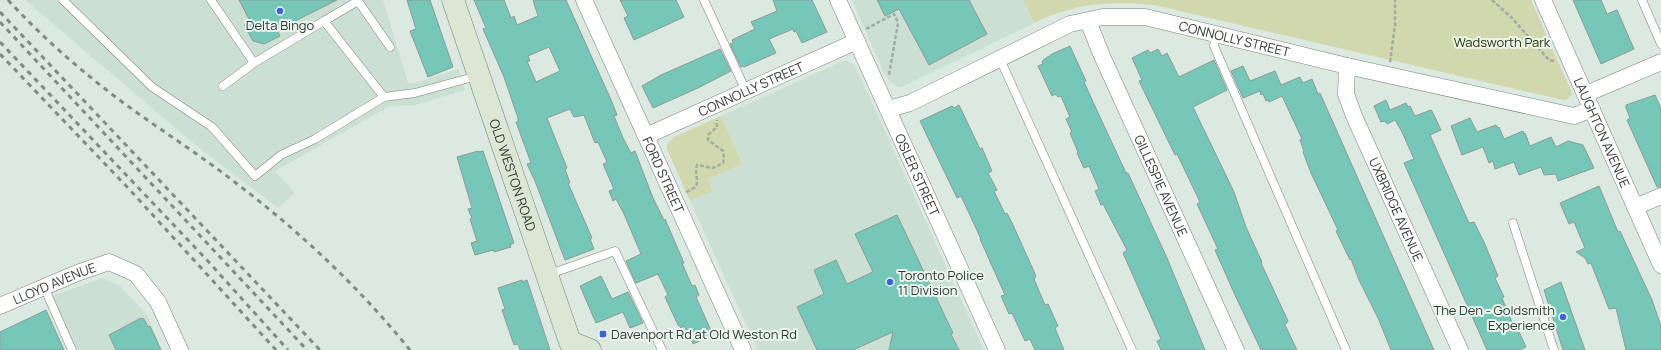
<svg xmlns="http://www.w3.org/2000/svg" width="1661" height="350" viewBox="0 0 1661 350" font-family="Manrope,sans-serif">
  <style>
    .built { fill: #cbe0d3 }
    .green { fill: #d1d8ae }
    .building { fill: #76c7b7; stroke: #8c9b97; fill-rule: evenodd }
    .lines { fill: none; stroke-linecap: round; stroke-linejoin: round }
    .lane-casing { stroke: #77837c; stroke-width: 9 }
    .street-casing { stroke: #77837c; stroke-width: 17 }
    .secondary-casing { stroke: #77837c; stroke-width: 23 }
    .path { stroke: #a2ada6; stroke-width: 2.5; stroke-dasharray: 4 2; stroke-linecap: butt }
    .lane { stroke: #fff; stroke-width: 8 }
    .street { stroke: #fff; stroke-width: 16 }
    .secondary { stroke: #dae7d3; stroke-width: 22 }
    .rail { stroke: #828c86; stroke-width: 3; stroke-dasharray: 5 5; stroke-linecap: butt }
    .poi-dot { fill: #3e63d5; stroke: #e8f6ed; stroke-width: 1.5 }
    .labels { text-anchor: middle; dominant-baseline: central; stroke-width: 4; stroke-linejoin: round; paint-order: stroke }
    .poi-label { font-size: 13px; fill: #313633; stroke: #e8f6ed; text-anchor: start }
    .street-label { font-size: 13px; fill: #313633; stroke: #e8f6ed }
    .park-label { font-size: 13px; fill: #2e3200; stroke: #e8f6ed }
  </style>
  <rect width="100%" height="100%" fill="#dbe9e0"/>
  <g class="built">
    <polygon points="25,0 383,0 408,83 415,83 458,69 465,90 415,105 390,106 275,171 295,193 278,208 193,143"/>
    <polygon points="852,0 1023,0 1034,23 902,87 898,87 890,82 883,71"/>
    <polygon points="845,60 855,65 984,350 758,350 690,201 713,191 708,179 742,164 721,116"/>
    <polygon points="102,278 119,285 147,315 162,350 74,350 50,297"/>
  </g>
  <g class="green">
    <path d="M 1023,0 L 1531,0 L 1572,93 L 1568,99 L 1563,100 L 1154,5 C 1109,1 1075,3 1034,23 Z"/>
    <polygon points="721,116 742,164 708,179 713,191 690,201 667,149 667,144 674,137"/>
  </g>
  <g class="building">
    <polygon points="239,0 337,0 277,30 280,36 264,44 253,41 244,25 250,21"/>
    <polygon points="407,0 430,0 453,67 428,77 410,31 416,29"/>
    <path d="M 474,0 L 504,0 L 511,18 L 514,16 L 517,25 L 538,16 L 533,0 L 566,0 L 612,102 L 617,115 L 614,116 L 623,138 L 631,153 L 635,151 L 653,198 L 664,220 L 665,219 L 684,263 L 682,263 L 692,286 L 695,285 L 699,295 L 696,297 L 713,335 L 693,344 L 684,326 L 681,328 L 678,325 L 665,297 L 668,295 L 658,274 L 636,283 L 626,261 L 641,254 L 624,214 L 616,199 L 613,201 L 609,191 L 614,189 L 603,164 L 607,162 L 598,142 L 595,143 L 584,115 L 574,117 L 570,109 L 547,118 L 567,168 L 565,169 L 570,183 L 568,183 L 592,238 L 590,239 L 594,249 L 565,260 L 535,181 L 527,164 L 531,163 L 516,122 L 518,122 L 518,118 L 504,77 L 483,29 L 486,28 ZM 549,47 L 560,71 L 536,82 L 527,61 L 530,61 L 528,56 Z"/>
    <polygon points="620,0 676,0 684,17 634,40 624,18 628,16"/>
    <polygon points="773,0 812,0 827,32 802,43 796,31 794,32 793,29 769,39 776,53 744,67 743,66 741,67 730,44 733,43 732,40 755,29 751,22 777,11"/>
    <polygon points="877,0 969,0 987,34 929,65 899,9 885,16"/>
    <polygon points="1573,0 1601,0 1607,14 1617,10 1634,49 1601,64"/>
    <polygon points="1070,46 1086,81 1084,82 1099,115 1126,173 1128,173 1167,258 1205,350 1161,350 1157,341 1161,339 1123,253 1127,250 1103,204 1101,205 1095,191 1099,189 1089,166 1084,168 1077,153 1078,152 1070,133 1072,132 1066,119 1070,117 1061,96 1058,97 1056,94 1052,96 1038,66 1043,64 1042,61 1052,54"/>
    <polygon points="720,49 731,71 698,88 653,108 642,86 661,75"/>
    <polygon points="1158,49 1162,56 1167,53 1179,77 1214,60 1227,90 1193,107 1234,192 1246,227 1262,262 1261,263 1288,321 1285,325 1297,350 1261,350 1235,295 1215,250 1218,249 1197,204 1200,202 1190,181 1177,154 1175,155 1139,81 1142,80 1132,58 1148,50 1150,53"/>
    <polygon points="1243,66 1250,81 1275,71 1281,85 1300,77 1303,83 1312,79 1318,94 1320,93 1434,350 1391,350 1378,318 1359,280 1351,259 1350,260 1336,231 1338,230 1311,173 1303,152 1304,151 1300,140 1302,139 1282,96 1269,102 1268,100 1266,101 1263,94 1261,95 1260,91 1243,98 1231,71"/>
    <polygon points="1655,95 1661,108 1661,187 1657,187 1627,120 1630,118 1626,108 1626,105"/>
    <polygon points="1386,100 1390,110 1406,103 1408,107 1410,106 1415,116 1431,110 1432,111 1441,130 1430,135 1468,221 1470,223 1474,222 1484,242 1498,276 1495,278 1504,297 1502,298 1512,322 1514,321 1526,347 1520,350 1487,350 1404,163 1414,159 1402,132 1395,120 1387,124 1385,121 1381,122 1374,106"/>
    <polygon points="959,105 980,149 982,148 992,171 988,173 997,190 994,191 1005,214 1007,213 1013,225 1036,276 1034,279 1045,305 1048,304 1058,326 1055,328 1064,350 1035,350 1030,339 1025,341 1012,313 1009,314 1001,296 1005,295 980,239 981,239 961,196 957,198 920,121 952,106 954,108"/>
    <polygon points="1470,118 1477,132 1496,125 1498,128 1499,127 1504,139 1523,131 1524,134 1525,133 1530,146 1551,137 1556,147 1568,141 1583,145 1594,168 1558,181 1556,174 1544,175 1541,167 1519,175 1514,162 1495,169 1493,161 1489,163 1483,147 1462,155 1451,126"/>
    <polygon points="478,151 478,152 483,151 514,243 510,245 511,247 494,252 493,250 475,255 471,243 477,241 470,219 472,218 468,209 472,208 457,157"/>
    <polygon points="1599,186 1618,232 1620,231 1652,300 1661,326 1661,350 1626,350 1616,308 1609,309 1591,263 1588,264 1585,258 1576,252 1585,248 1574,222 1569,224 1560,203"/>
    <polygon points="897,215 953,333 951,334 959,350 889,350 893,332 853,350 817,350 797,307 824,294 814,270 836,260 847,284 873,272 855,234"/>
    <polygon points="601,276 612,299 628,292 643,323 630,328 623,312 596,323 580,286"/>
    <polygon points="522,280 522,282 527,280 550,350 520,350 518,344 514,345 502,310 505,309 498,288"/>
    <polygon points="1561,282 1585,350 1563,350 1544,290"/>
    <polygon points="46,310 64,350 0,350 0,332"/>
    <polygon points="141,318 144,319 148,327 150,326 161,350 116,350 109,335"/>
  </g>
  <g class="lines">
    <defs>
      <g id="lane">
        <polyline points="63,0 152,87 212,127 255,176 281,155 315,139 384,97 415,93 477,76"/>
        <polyline points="211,0 254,63"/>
        <polyline points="704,0 746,91"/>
        <polyline points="1642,0 1661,44"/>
        <polyline points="324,21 358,1 390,47"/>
        <polyline points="1216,34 1214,46 1346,350"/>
        <polyline points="1000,59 1132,350"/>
        <polyline points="223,86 254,63 324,21 384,97"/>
        <polyline points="1513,223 1554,350"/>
        <polyline points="547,275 615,251 662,350"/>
        <polyline points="44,287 72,350"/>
      </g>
      <g id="street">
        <path id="s1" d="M 584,0 L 743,350"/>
        <path id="s2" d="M 838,0 L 997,350"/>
        <path id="s3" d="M 1543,0 L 1661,265"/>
        <path id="s4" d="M 1088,21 L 1102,56 L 1236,350"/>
        <path id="s5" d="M 1347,66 L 1346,94 L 1354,116 L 1460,350"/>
        <polyline points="1586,94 1661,62"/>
        <path id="s6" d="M 889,109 L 910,103 L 1070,24 L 1103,17 L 1145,17 L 1347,66 L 1574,116 L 1592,109"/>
        <path id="s7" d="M 646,136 L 857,41"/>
        <polyline points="1635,207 1661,196"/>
        <path id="s8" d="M 0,306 L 77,273 L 109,262 L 136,274 L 158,302 L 180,350"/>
      </g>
      <g id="secondary">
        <path id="s9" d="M 453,0 L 570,342 L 590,350"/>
      </g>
    </defs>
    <use href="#lane" class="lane-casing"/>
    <use href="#street" class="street-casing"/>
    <use href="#secondary" class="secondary-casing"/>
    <g class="path">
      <polyline points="1492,0 1512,18 1549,60 1554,61"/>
      <polyline points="866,29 894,14 898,23 889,75"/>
      <polyline points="1390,62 1395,25 1395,0"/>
      <path d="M 686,192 C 705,185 693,178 697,165 L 713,168 L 723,163 L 724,159 L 723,151 L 708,140 L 709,134 L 717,127 L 717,120"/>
    </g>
    <use href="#lane" class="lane"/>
    <use href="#street" class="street"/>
    <use href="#secondary" class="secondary"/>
    <g class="rail">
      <path d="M 8,0 C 43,38 83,73 125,104 C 162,131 200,155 236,183 C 300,232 359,287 410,350"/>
      <polyline points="0,12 320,350"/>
      <polyline points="0,22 307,350"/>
      <polyline points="0,42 206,259 288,350"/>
      <polyline points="0,54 129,189 276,350"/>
    </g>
  </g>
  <g class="poi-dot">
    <circle cx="280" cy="11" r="4"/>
    <circle cx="890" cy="282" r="4"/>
    <circle cx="1563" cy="317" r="4"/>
    <rect x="599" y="330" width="8" height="8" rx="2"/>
  </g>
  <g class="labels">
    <g class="poi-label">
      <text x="280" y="25" text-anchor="middle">Delta Bingo</text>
      <text x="898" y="275">Toronto Police<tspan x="898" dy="15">11 Division</tspan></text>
      <text x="1555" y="310" text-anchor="end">The Den - Goldsmith<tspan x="1555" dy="15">Experience</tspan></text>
      <text x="611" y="334">Davenport Rd at Old Weston Rd</text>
    </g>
    <g class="street-label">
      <text stroke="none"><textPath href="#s6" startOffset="368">CONNOLLY STREET</textPath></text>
      <text stroke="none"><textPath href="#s7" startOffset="115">CONNOLLY STREET</textPath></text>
      <text stroke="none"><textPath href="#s3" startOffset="145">LAUGHTON AVENUE</textPath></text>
      <text stroke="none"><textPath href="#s9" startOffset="185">OLD WESTON ROAD</textPath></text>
      <text stroke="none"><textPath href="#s1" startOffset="192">FORD STREET</textPath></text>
      <text stroke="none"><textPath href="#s2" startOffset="192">OSLER STREET</textPath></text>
      <text stroke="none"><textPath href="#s4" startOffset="180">GILLESPIE AVENUE</textPath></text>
      <text stroke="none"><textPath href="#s5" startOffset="154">UXBRIDGE AVENUE</textPath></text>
      <text stroke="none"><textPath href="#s8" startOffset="59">LLOYD AVENUE</textPath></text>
    </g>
    <g class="park-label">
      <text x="1502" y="42">Wadsworth Park</text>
    </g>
  </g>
</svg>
